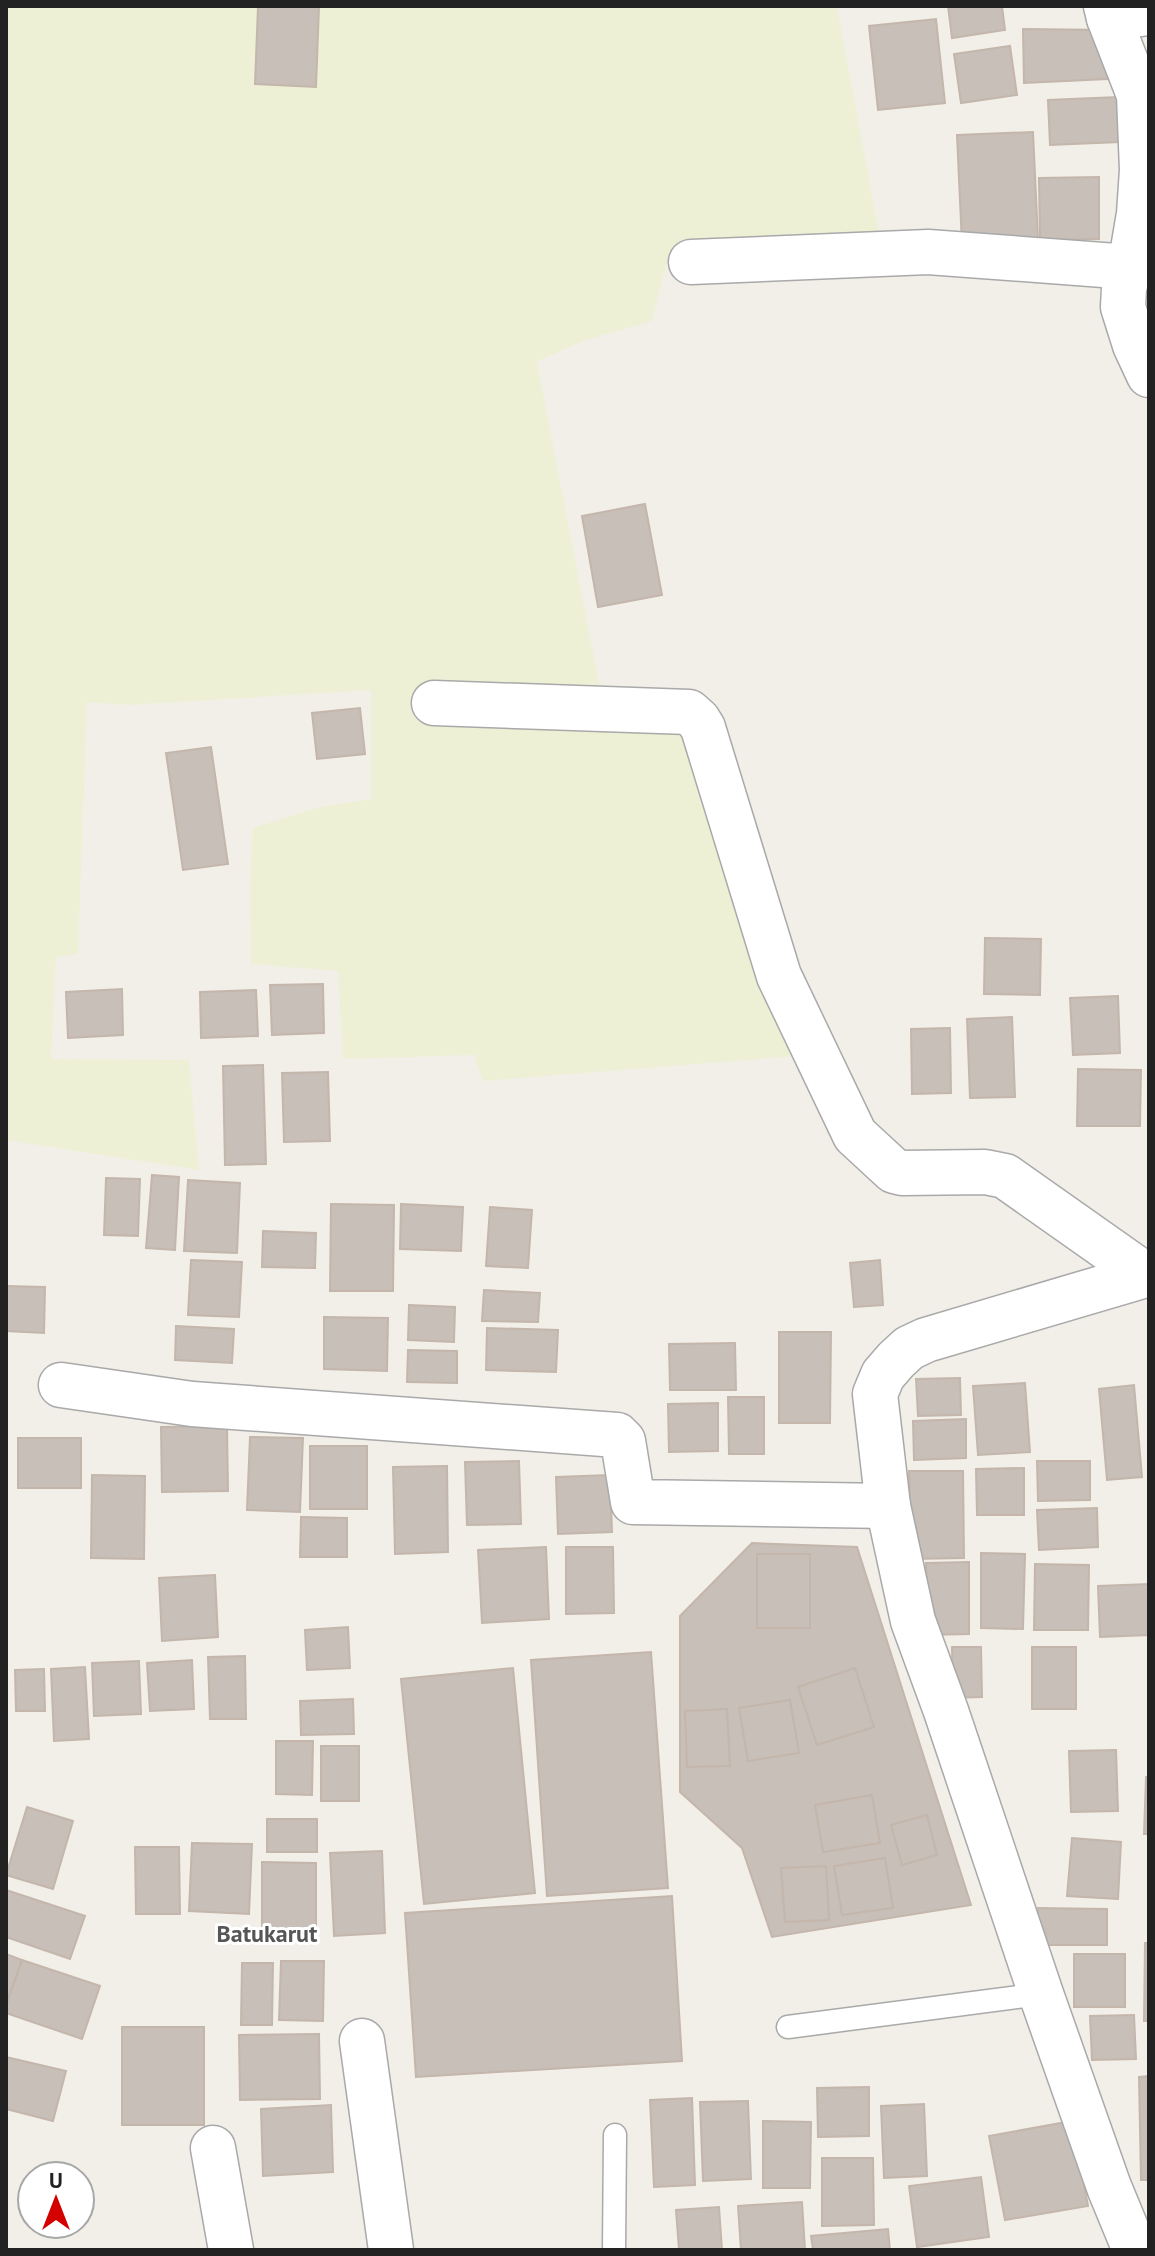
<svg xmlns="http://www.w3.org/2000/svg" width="1155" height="2256" viewBox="0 0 1155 2256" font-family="'PT Sans',sans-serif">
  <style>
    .farmland { fill: #eef0d5 }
    .building { fill: #c7bfb8; stroke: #c4b6ab; stroke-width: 2 }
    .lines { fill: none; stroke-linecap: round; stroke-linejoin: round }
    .lane-casing { stroke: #a9a9a9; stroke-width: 25 }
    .street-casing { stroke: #a9a9a9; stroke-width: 47 }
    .lane { stroke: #fff; stroke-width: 22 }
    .street { stroke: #fff; stroke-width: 44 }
    .labels { text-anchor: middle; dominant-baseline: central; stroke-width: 6; stroke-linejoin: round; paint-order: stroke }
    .quarter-label { font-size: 24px; font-weight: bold; fill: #555; stroke: #fff }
  </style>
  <rect width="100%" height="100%" fill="#f2efe9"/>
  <polygon class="farmland" points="6,6 837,6 881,244 669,254 652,321 582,341 537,362 601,694 680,700 797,1056 483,1081 474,1055 343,1059 338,971 251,964 250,884 253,828 319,807 371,799 371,690 130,705 87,702 78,954 56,957 51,1059 189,1060 199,1170 6,1140"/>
  <g class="building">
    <polygon points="258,6 319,6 316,87 255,84"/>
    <polygon points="948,6 1002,6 1005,30 952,38"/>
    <polygon points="936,19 945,103 878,110 869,26"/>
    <polygon points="1023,29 1109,30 1108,79 1024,83"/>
    <polygon points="1010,46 1017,95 961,103 954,54"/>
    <polygon points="1118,97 1120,142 1050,145 1048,100"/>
    <polygon points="1033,132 1038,240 962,244 957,135"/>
    <polygon points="1099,177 1099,239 1040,240 1039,178"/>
    <polygon points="645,504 662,595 598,607 582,516"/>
    <polygon points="360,708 365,754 317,759 312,713"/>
    <polygon points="211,747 228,864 183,870 166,753"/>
    <polygon points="985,938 1041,939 1040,995 984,994"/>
    <polygon points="323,984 324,1033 272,1035 270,985"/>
    <polygon points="122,989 123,1035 68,1038 66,992"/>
    <polygon points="256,990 258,1036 201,1038 200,992"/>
    <polygon points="1118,996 1120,1053 1073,1055 1070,998"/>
    <polygon points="1012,1017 1015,1097 970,1098 967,1019"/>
    <polygon points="950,1028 951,1093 912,1094 911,1029"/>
    <polygon points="263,1065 266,1164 225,1165 223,1066"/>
    <polygon points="1078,1069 1141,1070 1140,1126 1077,1126"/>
    <polygon points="328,1072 330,1141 284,1142 282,1073"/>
    <polygon points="152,1175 179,1177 175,1250 146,1248"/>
    <polygon points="106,1178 140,1179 138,1236 104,1235"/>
    <polygon points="188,1180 240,1183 237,1253 184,1251"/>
    <polygon points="331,1204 394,1205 393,1291 330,1291"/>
    <polygon points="401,1204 463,1207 461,1251 400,1249"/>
    <polygon points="490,1207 532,1210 528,1268 486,1266"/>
    <polygon points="263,1231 316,1233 315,1268 262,1267"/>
    <polygon points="191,1260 242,1262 239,1317 188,1315"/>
    <polygon points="880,1260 883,1305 854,1307 850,1263"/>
    <polygon points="6,1286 45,1287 44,1333 6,1331"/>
    <polygon points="484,1290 540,1293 538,1322 482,1321"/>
    <polygon points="409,1305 455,1307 454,1342 408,1340"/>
    <polygon points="324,1317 388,1318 387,1371 324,1369"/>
    <polygon points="176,1326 234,1329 232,1363 175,1360"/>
    <polygon points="487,1328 558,1330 556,1372 486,1370"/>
    <polygon points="779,1332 831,1332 830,1423 779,1423"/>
    <polygon points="735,1343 736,1390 670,1390 669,1344"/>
    <polygon points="408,1350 457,1351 457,1383 407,1382"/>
    <polygon points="960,1378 961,1415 918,1416 916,1379"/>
    <polygon points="1025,1383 1030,1452 978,1455 973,1386"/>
    <polygon points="1134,1385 1142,1477 1107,1480 1099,1389"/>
    <polygon points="728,1397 764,1397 764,1454 729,1454"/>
    <polygon points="718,1403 718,1451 669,1452 668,1404"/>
    <polygon points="966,1419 966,1458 914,1460 913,1421"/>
    <polygon points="227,1426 228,1491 162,1492 161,1427"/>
    <polygon points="250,1437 303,1438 300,1512 247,1510"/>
    <rect x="18" y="1438" width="63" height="50"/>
    <rect x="310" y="1446" width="57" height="63"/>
    <polygon points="519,1461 521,1524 467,1525 465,1462"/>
    <polygon points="1037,1461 1090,1461 1090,1500 1038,1501"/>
    <polygon points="447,1466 448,1552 395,1554 393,1467"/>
    <polygon points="1024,1468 1024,1515 977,1515 976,1469"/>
    <polygon points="909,1471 963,1471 964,1558 911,1559"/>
    <polygon points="92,1475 145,1476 144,1559 91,1558"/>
    <polygon points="610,1475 612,1532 558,1534 556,1477"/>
    <polygon points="1097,1508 1098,1547 1039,1550 1037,1510"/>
    <polygon points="301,1517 347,1518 347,1557 300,1557"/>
    <polygon points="752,1543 857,1547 971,1905 772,1937 742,1848 680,1792 680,1616"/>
    <polygon points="546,1547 549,1619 482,1623 478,1550"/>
    <polygon points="566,1547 613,1547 614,1613 566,1614"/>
    <polygon points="981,1553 1025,1554 1023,1629 981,1628"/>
    <rect x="757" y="1554" width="53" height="74"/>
    <polygon points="969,1562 969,1634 927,1635 926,1563"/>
    <polygon points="1035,1564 1089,1565 1088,1630 1034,1630"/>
    <polygon points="215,1575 218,1637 162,1641 159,1578"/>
    <polygon points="1149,1584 1149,1635 1100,1637 1098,1586"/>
    <polygon points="348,1627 350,1668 307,1670 305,1630"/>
    <polygon points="952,1647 981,1647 982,1697 953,1698"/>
    <rect x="1032" y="1647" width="44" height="62"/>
    <polygon points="651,1652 668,1888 547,1896 531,1660"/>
    <polygon points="245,1656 246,1719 210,1719 208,1657"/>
    <polygon points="192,1660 194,1709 150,1711 147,1663"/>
    <polygon points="139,1661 141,1714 94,1716 92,1663"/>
    <polygon points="85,1667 89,1739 54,1741 51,1669"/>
    <polygon points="513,1668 535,1893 424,1904 401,1679"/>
    <polygon points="855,1668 874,1727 817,1745 798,1687"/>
    <polygon points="44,1669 45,1711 16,1711 15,1670"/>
    <polygon points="353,1699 354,1734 301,1735 300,1701"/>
    <polygon points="790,1700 799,1753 748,1761 739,1708"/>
    <polygon points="727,1709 730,1766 687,1767 685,1711"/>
    <polygon points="276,1741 313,1741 312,1795 276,1794"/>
    <rect x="321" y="1746" width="38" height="55"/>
    <polygon points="1116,1750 1118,1811 1071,1812 1069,1751"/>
    <polygon points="1146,1777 1149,1777 1149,1834 1144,1834"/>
    <polygon points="872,1795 880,1843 823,1852 815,1805"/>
    <polygon points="27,1807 73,1821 53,1889 6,1875"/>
    <polygon points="927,1815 937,1855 902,1865 891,1825"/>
    <rect x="267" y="1819" width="50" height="33"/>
    <polygon points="1072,1838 1121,1842 1118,1899 1067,1896"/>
    <polygon points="192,1843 252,1844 249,1914 189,1911"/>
    <polygon points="135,1847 179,1847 180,1914 136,1914"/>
    <polygon points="382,1851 385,1933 334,1936 330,1853"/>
    <polygon points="885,1858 893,1908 842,1915 834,1866"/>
    <polygon points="262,1862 316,1863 316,1941 262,1941"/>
    <polygon points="826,1866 829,1920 785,1922 781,1868"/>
    <polygon points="6,1890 85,1916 70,1959 6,1937"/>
    <polygon points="672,1896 682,2061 416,2077 405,1913"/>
    <polygon points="1038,1908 1107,1909 1107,1945 1038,1945"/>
    <polygon points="1145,1943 1149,1943 1149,2021 1144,2021"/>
    <polygon points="6,1954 22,1960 6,2006"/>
    <rect x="1074" y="1954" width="51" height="53"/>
    <polygon points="22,1960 100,1986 82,2039 6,2013 6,2006"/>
    <polygon points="281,1961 324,1961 323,2021 279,2020"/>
    <polygon points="242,1963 273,1963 272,2025 241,2025"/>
    <polygon points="1134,2015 1136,2059 1092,2060 1090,2016"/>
    <rect x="122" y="2027" width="82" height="98"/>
    <polygon points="319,2034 320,2099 240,2100 239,2035"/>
    <polygon points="6,2057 66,2071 53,2121 6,2109"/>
    <polygon points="1149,2076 1149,2180 1141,2180 1139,2077"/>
    <polygon points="869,2087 869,2136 818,2137 817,2088"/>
    <polygon points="692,2098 695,2185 654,2187 650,2100"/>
    <polygon points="748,2101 751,2179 703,2181 700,2102"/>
    <polygon points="924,2104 927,2176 884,2178 881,2106"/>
    <polygon points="331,2105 333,2172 263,2176 261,2109"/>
    <polygon points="763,2121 811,2122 810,2188 763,2188"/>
    <polygon points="1072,2121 1088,2206 1005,2220 989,2136"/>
    <polygon points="822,2158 873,2158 874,2225 822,2226"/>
    <polygon points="981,2177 989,2237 917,2247 909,2186"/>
    <polygon points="802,2202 805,2250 741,2250 738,2206"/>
    <polygon points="719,2207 722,2250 679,2250 676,2210"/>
    <polygon points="888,2229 890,2250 813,2250 811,2236"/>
  </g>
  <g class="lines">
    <defs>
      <g id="lane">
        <polyline points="788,2027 1041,1994"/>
        <polyline points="614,2250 615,2135"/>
      </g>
      <g id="street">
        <polyline points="1106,6 1109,18 1149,13"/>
        <polyline points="1109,18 1139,95 1142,170 1139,214 1130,267 1124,288 1123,307 1135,345 1149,375"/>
        <polyline points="691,262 928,252 1130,267"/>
        <polyline points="434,703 689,712 698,720 703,728 779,976 855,1135 894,1171 902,1173 985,1172 1005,1176 1144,1274"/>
        <polyline points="61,1385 192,1404 617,1435 623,1441 633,1502 888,1506"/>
        <polyline points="362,2041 391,2250"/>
        <polyline points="213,2148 231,2250"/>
        <polyline points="1135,2250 1109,2187 1041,1994 946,1711 913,1621 888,1506 875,1394 883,1375 896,1360 909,1348 926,1340 1149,1274"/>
      </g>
    </defs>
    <use href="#lane" class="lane-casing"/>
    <use href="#street" class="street-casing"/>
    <use href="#lane" class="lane"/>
    <use href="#street" class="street"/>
  </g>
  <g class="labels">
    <g class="quarter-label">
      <text x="267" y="1933">Batukarut</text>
    </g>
  </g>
  <rect width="1155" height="2256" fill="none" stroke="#222222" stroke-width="16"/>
  <g transform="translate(56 2200)"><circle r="38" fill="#ffffff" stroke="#a7a7a7" stroke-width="2"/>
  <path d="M0-6L14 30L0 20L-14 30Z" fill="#d40000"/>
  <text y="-12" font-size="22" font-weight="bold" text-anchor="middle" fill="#222222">U</text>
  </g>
</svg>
